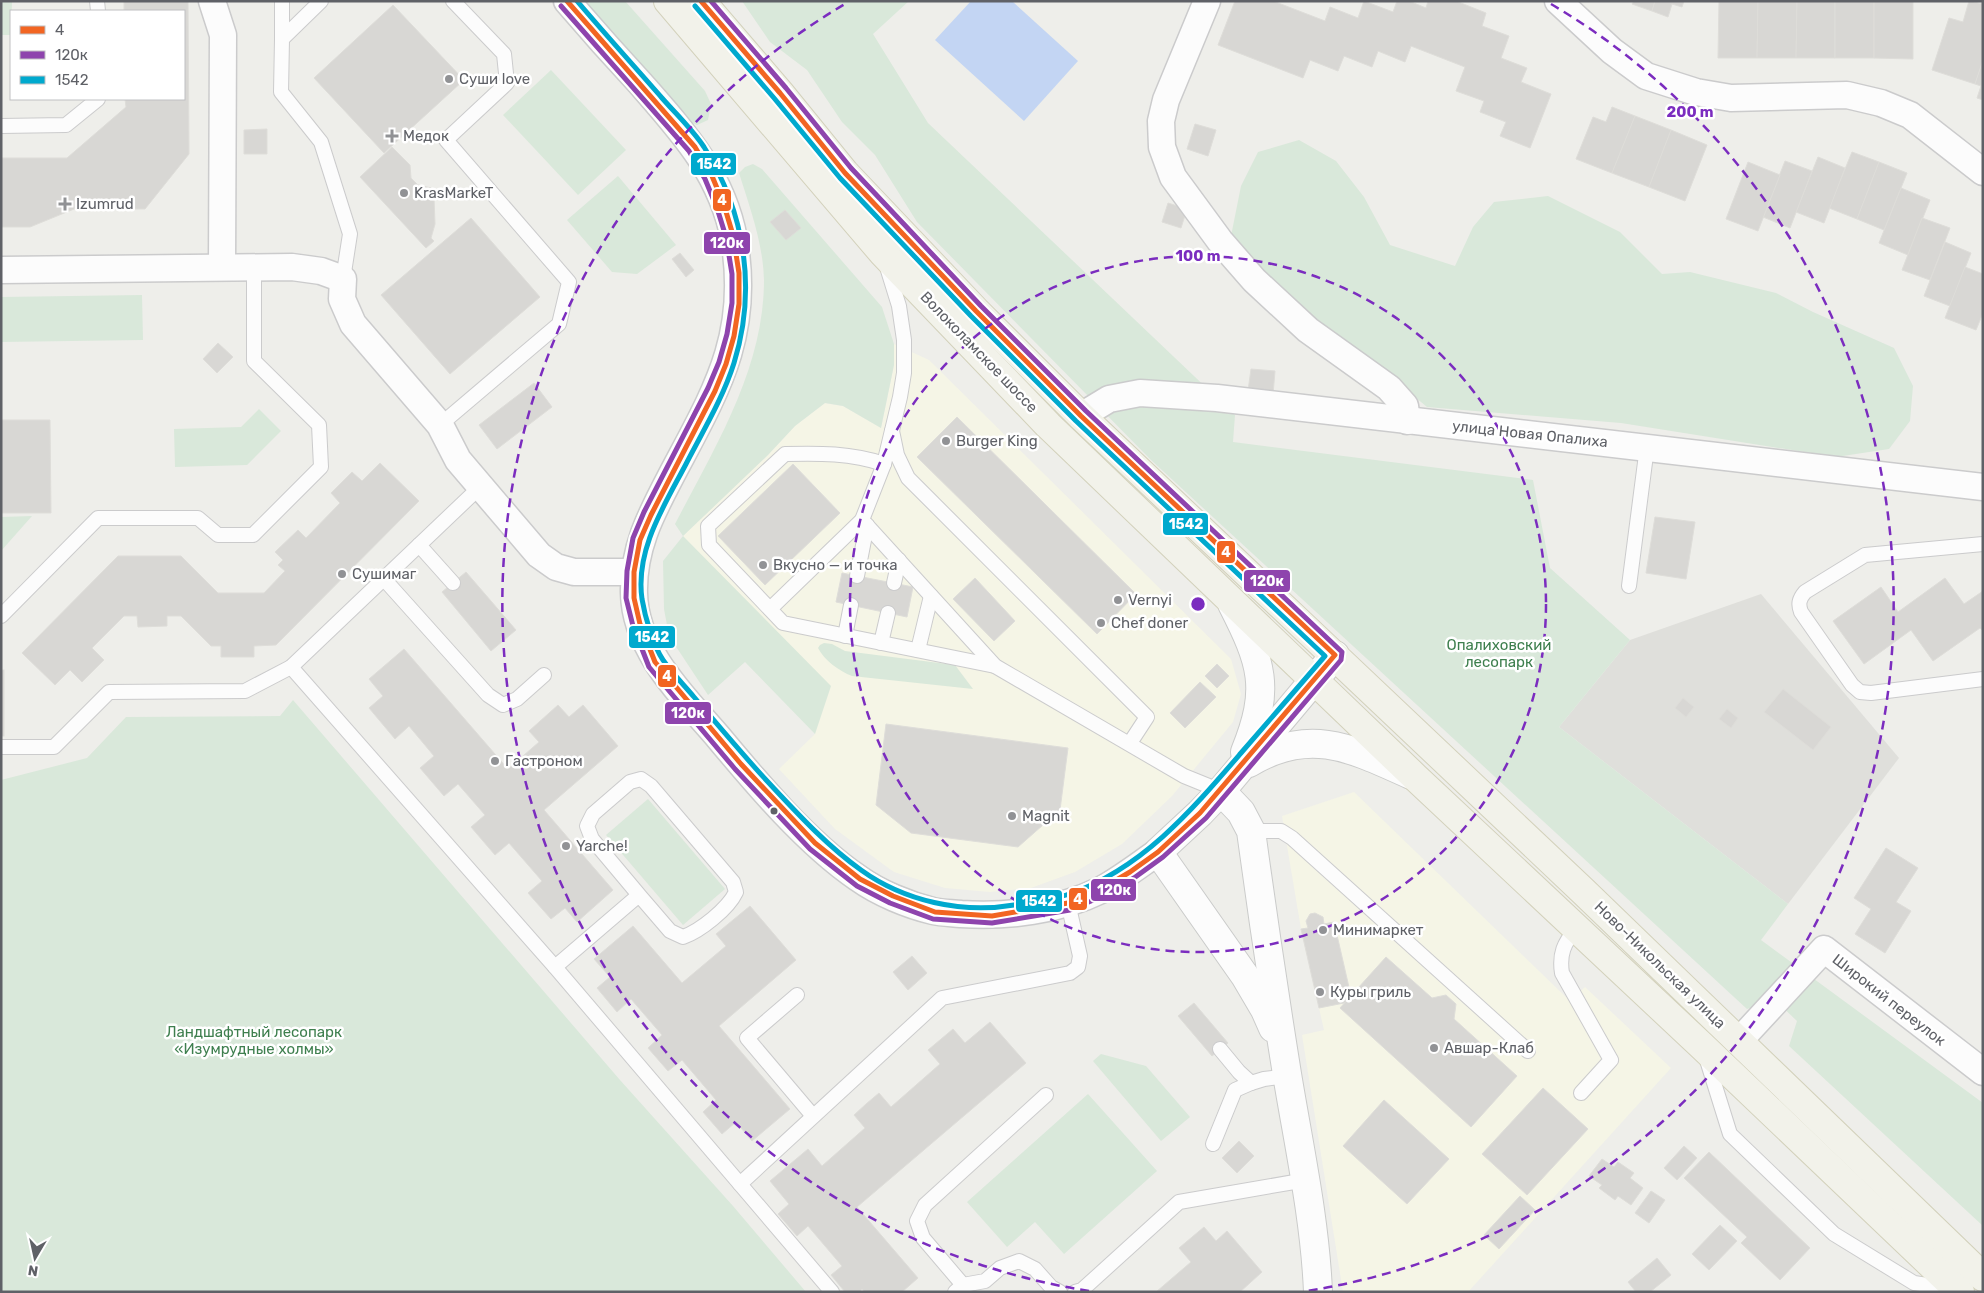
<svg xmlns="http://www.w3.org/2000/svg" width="1984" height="1293" viewBox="0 0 1984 1293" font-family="Rubik,sans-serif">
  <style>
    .commercial { fill: #f5f5e6 }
    .industrial { fill: #dfdfdb }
    .green { fill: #d9e8da }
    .water { fill: #c3d5f3 }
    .building { fill: #d8d7d4; stroke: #deddd9 }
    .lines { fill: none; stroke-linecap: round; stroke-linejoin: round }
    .lane-casing { stroke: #cbcbcc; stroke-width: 16 }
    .street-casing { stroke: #cbcbcc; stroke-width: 29 }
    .secondary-casing { stroke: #cacbca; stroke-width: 30 }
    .primary-casing { stroke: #d3d1bb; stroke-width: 30 }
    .lane { stroke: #fcfcfc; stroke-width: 14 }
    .street { stroke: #fcfcfc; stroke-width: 26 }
    .secondary { stroke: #fcfcfc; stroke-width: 28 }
    .primary { stroke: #f2f2ea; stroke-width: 28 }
    .bus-1-casing { stroke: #fff; stroke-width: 9 }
    .bus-2-casing { stroke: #fff; stroke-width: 9 }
    .bus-3-casing { stroke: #fff; stroke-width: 9 }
    .bus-1 { stroke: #f26522; stroke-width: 5 }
    .bus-2 { stroke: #8e44ad; stroke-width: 5 }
    .bus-3 { stroke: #00a9ce; stroke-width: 5 }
    .ring { fill: none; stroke: #7b2cbf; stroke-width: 2.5; stroke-dasharray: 9 6 }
    .poi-dot { fill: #919295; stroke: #fff; stroke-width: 2 }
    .bus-dot { fill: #5f6167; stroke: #fff; stroke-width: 2 }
    .labels { text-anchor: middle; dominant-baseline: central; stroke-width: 5; stroke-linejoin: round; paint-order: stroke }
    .poi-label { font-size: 15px; fill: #5f6167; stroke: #fff; text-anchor: start }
    .street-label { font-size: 15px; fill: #5f6167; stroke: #fff }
    .park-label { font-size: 15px; fill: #3e7f4e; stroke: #fff }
    .centre { fill: #7b2cbf; stroke: #fff; stroke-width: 2.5 }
    .ring-label { font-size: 15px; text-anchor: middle; font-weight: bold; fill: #7b2cbf; stroke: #fff; stroke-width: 5; stroke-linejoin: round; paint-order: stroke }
    .line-badge { stroke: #fff; stroke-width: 2 }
    .badge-label { font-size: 14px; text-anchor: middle; font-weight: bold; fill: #fff }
  </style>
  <rect width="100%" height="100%" fill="#eeeeea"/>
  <g class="commercial">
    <polygon points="894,344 929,360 1231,659 1241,694 1233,722 1172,796 1122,844 1075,872 1031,888 990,892 945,888 894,872 835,829 779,769 815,734 683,536 768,455 795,426 825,403 843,406 881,428 894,365"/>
    <polygon points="1354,792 1570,1001 1585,987 1671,1068 1468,1292 1343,1292 1302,1035 1324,1030 1301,929 1282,816"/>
  </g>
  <polygon class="industrial" points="1761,594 1899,758 1788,904 1559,727 1630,640"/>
  <g class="green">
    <polygon points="1,1 12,1 11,35 1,35"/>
    <polygon points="578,1 625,1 705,91 711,104 708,120 697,125 681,118"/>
    <polygon points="742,1 909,1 873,34 928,123 1235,415 1233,442 1533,480 1550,568 1630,640 1559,727 1788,904 1761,940 1983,1103 1983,1226 1789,1046 1797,1021 1775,1000 1747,1009 1151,460 917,222 875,155 842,122 807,70 770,42"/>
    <polygon points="551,70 626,150 578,195 503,115"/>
    <polygon points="1299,140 1336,161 1364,197 1390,245 1455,266 1473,227 1494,202 1548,196 1620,232 1662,274 1690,272 1776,293 1813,312 1894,348 1913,386 1910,421 1889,449 1836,457 1621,423 1427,407 1391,377 1313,320 1230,241 1241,186 1258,152"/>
    <path d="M 753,164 L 762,169 L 882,307 L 894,344 L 894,365 L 881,428 L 843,406 L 825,403 L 795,426 L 768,455 L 683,536 L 831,686 L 815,734 L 745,662 L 708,695 L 669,636 L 664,609 L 663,561 L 683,536 L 675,524 C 715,447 764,369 764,280 C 763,243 750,208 739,173 L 745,167 Z"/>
    <polygon points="618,176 676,245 637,274 612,272 567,220"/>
    <polygon points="142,295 143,340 1,342 1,297"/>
    <polygon points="259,409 281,431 247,465 175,467 174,429 241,427"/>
    <polygon points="32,516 1,551 1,517"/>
    <path d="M 824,643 L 832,644 L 845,651 L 955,665 L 973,689 L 852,676 C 839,671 825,661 818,648 L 820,645 Z"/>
    <polygon points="293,700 620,1080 733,1206 806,1292 1,1292 1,780 87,758 126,717 280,716"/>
    <polygon points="648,799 725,889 683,925 606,835"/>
    <polygon points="1101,1054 1146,1066 1190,1117 1161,1141 1093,1061"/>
    <polygon points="1088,1094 1157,1171 1064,1254 1035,1222 1007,1247 967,1202"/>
  </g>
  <polygon class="water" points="971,1 1012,1 1078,61 1024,121 935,40"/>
  <g class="building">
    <polygon points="124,1 188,1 189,154 145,209 74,209 30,227 1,227 1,158 67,158 126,107 125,99 184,99 184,11 124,11"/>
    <polygon points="1235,1 1273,1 1325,21 1330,7 1358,18 1364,1 1393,12 1397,1 1409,1 1426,8 1428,1 1456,1 1486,13 1482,26 1509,36 1501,58 1527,68 1521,82 1551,94 1530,148 1500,136 1506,122 1480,112 1484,101 1456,91 1465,67 1411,46 1405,62 1378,51 1372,67 1344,56 1338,71 1310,60 1303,78 1218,45"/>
    <polygon points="1634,1 1655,1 1652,11 1632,4"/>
    <polygon points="1655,1 1684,1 1682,7 1672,4 1668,17 1652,11"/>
    <polygon points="1719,1 1758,1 1757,58 1718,58"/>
    <polygon points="1758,1 1797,1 1796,58 1757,58"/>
    <polygon points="1797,1 1835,1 1835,58 1796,58"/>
    <rect x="1835" y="1" width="39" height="57"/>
    <polygon points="1874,1 1913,1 1913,59 1874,58"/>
    <polygon points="1969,1 1983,4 1983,60 1975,84 1932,70 1949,18 1963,22"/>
    <polygon points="393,5 464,80 384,153 314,78"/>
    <polygon points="1983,60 1983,100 1977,98 1981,86 1975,84"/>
    <polygon points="1612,107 1635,116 1612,173 1576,159 1593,117 1606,122"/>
    <polygon points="1635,116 1671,130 1649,187 1612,173"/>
    <polygon points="1195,124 1216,130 1208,156 1187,149"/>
    <polygon points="267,129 267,154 244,154 244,130"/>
    <polygon points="1671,130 1707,145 1685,201 1649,187"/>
    <polygon points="392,147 410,165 411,178 418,185 431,188 434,198 435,224 431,238 434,241 426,248 360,177"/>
    <polygon points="1852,152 1879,162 1857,219 1829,208"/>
    <polygon points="1818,157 1845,168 1824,223 1796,212"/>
    <polygon points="1785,161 1812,171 1790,228 1763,217"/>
    <polygon points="1748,162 1780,175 1758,231 1726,219"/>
    <polygon points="1879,162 1907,173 1884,230 1857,219"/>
    <polygon points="1901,188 1930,200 1908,255 1879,243"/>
    <polygon points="1168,203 1187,209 1181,228 1162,222"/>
    <polygon points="785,210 801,228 786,240 770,222"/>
    <polygon points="471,218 540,297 450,374 381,295"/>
    <polygon points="1922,218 1950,228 1930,280 1902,270"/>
    <polygon points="1945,242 1971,253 1950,306 1924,296"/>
    <polygon points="680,253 694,270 686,277 672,259"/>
    <polygon points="1965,267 1983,274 1983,313 1976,330 1945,318"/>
    <polygon points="218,343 233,357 217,373 203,359"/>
    <polygon points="1251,369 1275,371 1273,394 1248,391"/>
    <polygon points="534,383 552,407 497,449 479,425"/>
    <polygon points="957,417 1136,594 1097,634 917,457"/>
    <polygon points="1,420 50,420 51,513 1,513"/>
    <polygon points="380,463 419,501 276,645 254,646 254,657 221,657 221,646 211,646 181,616 167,616 167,626 138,627 137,616 124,616 92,648 104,660 82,682 70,670 55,685 22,653 118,556 181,556 218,593 264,593 285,571 278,565 283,560 275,552 298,530 306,538 340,503 331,493 352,472 362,481"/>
    <polygon points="793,464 840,513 765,585 718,536"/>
    <polygon points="1655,517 1695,522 1686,579 1646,573"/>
    <polygon points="466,572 516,630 491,651 442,592"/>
    <polygon points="842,573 913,587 907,617 836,602"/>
    <polygon points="975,578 1015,621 994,641 953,599"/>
    <polygon points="1945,578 1964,604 1983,591 1983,631 1980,628 1933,661 1911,630 1864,664 1833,621 1881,587 1898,612"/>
    <polygon points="404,649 508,769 539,742 529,731 558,705 569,717 583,705 618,746 544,810 613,890 577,922 565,908 551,919 528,893 542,881 509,843 495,855 471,827 485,815 458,784 444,796 420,768 434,756 409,726 395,739 369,708 383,696 369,679"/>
    <polygon points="1217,664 1229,676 1217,688 1205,676"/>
    <rect x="1" y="670" width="3" height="66"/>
    <polygon points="1200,682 1216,697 1185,728 1170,713"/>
    <polygon points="1783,689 1831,727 1813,750 1764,712"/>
    <polygon points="1683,698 1694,707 1686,717 1675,708"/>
    <polygon points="1727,709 1738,718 1731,728 1719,719"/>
    <polygon points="886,724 1068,748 1060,810 1018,847 911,833 876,805"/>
    <polygon points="1886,848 1918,868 1896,902 1911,911 1885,953 1855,934 1871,909 1854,898"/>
    <polygon points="750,906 796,960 719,1026 790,1109 752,1141 736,1122 722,1134 703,1112 716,1100 682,1060 668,1071 648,1048 662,1035 631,999 617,1012 597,988 610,977 594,959 633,926 682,983 726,946 716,934"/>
    <polygon points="1315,913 1323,917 1324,924 1334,922 1351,996 1344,1003 1319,1008 1301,929 1308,928 1306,921 1310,914"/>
    <polygon points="912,956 927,973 908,990 893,972"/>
    <polygon points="1386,957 1432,998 1446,995 1456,1004 1454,1019 1517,1076 1471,1127 1340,1008"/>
    <polygon points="1194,1003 1228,1043 1212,1056 1178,1016"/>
    <polygon points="990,1022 1026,1063 857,1207 918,1278 902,1292 865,1292 862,1289 859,1292 845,1292 831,1275 842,1266 808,1226 797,1236 778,1214 789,1204 770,1181 808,1149 822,1166 865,1128 854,1115 866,1104 879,1093 891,1107 940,1064 928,1050 953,1029 965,1043"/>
    <polygon points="1543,1088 1588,1129 1527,1195 1482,1154"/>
    <polygon points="1384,1100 1449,1159 1407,1204 1343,1146"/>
    <polygon points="1239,1141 1254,1156 1237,1173 1222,1158"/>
    <polygon points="1684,1146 1697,1158 1677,1180 1664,1168"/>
    <polygon points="1709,1152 1810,1248 1780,1280 1741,1243 1747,1237 1684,1178"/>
    <polygon points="1602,1159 1614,1167 1618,1162 1634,1173 1630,1178 1643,1188 1631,1205 1618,1196 1615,1200 1599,1188 1602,1185 1589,1176"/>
    <polygon points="1651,1191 1665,1200 1649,1223 1635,1213"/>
    <polygon points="1520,1196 1535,1210 1499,1249 1484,1235"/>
    <polygon points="1720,1225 1737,1241 1709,1270 1692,1254"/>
    <polygon points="1204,1227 1216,1241 1227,1231 1262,1272 1240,1292 1156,1292 1191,1262 1179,1248"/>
    <polygon points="1657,1258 1671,1275 1650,1292 1636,1292 1628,1282"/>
  </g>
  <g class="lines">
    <defs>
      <g id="lane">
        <polyline points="97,1 98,11"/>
        <polyline points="282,1 282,39"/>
        <polyline points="321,1 282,39 281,92 321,142 350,234 343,279"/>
        <polyline points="1,126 66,125 98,99"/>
        <polyline points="440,425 559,324 569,282 446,140 507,83 504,54 453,1"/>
        <polyline points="892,431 897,455 908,478 1147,717 1130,743"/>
        <path d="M 884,464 C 851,453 819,453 785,454 L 708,526 L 709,545 L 783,623 L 995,666"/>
        <polyline points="862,520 995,666 1184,776 1221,791"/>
        <path d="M 1983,544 L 1865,555 L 1805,592 C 1799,599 1798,604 1801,612 L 1852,685 L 1860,692 L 1871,693 L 1983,679"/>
        <polyline points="419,545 453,583"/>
        <polyline points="857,576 867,525"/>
        <polyline points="384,579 488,695 503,705 517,699 544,675"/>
        <polyline points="894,583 899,560"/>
        <polyline points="1629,586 1647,447"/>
        <polyline points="770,609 862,520 884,464 900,397 904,373 904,340 899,306 886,264"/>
        <polyline points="1,616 98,518 198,518 218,535 253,535 321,467 319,425 254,361 254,267"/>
        <polyline points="845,636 851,605"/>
        <polyline points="881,643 888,613"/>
        <polyline points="918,650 931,596"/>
        <polyline points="291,667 555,967 832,1292"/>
        <polyline points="1,747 54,747 109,692 245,691 291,667 481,486"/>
        <polyline points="1251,831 1281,831 1292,838 1528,1051"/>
        <path d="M 1576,929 C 1564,943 1559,954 1562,973 L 1611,1060 L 1581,1093"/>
        <path d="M 555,967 L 639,895 L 670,931 L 683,937 C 700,931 728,909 736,892 L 733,882 L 651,786 L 641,779 L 630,782 L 593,814 L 587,826 L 592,839 L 639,895"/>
        <polyline points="797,995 747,1038 813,1116"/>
        <polyline points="1220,1049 1239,1072 1251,1083 1264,1079 1287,1076"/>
        <polyline points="1706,1057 1730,1134 1834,1234 1914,1283 1953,1289"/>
        <polyline points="1213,1144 1235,1090 1251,1083"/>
        <polyline points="740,1184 942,998 1070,973 1078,967 1080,956 1068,903"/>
        <polyline points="963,1285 923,1238 917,1221 925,1205 1046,1095"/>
        <polyline points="955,1292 963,1285 985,1281 1000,1268 1019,1261 1035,1269 1051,1287 1060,1292"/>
        <polyline points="1075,1292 1082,1290 1179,1202 1306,1180"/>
      </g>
      <g id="street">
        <polyline points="212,1 223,35 222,267"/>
        <path d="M 567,1 C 591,29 615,56 640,83 C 682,131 722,174 734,239 C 751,338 714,394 670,478 C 650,516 633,549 634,593 C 635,651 684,697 719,738 C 758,785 808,844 858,878 C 879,893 908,905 933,911 C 942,913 952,913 961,914 C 1007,917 1058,911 1101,890 C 1121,879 1139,865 1158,852"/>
        <polyline points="1207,1 1166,100 1161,121 1162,147 1173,177 1220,241 1254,280 1308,330 1389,388 1405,406 1407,421"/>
        <polyline points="1558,1 1612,51 1646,76 1696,92 1731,98 1847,95 1881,103 1910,115 1983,172"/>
        <polyline points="1,270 292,267 321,271 343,279 342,299 353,324 440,425 458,460 539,555 556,567 574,572 634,572"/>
        <polyline points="1081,416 1109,399 1140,393 1217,398 1983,487"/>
        <polyline points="1739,1041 1824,949 1983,1072"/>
      </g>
      <g id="secondary">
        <path d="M 1232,604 C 1262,663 1271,688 1245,752"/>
        <path d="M 1249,763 C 1310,726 1353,749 1411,775"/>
        <path d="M 1221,791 L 1241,812 L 1251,831 C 1262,912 1274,993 1287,1074 C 1299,1147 1315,1219 1318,1292"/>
        <polyline points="1273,1028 1265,1010 1245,976 1158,852 1200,813 1221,791 1335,655"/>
      </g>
      <g id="primary">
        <polyline points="668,1 882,252 1048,425 1415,777 1702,1046 1960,1292"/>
        <polyline points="701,1 780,93 845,173 976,311 1081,416 1583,891 1983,1277"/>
      </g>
    </defs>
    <use href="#lane" class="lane-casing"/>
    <use href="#street" class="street-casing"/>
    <use href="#secondary" class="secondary-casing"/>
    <use href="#primary" class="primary-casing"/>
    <use href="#lane" class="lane"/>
    <use href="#street" class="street"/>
    <use href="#secondary" class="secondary"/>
    <use href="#primary" class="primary"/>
    <defs>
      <polyline id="bus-1" points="567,1 695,147 712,176 724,205 733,235 739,273 739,304 734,336 726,364 715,391 651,515 640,540 634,572 634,598 640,624 655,662 741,764 815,843 860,879 893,896 935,912 992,916 1068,903 1101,889 1130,872 1158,852 1200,813 1335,655 1081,416 976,311 845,173 780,93 701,1"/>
      <polyline id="bus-2" points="561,6 689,151 705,179 717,208 726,237 732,274 732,303 727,334 719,362 708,388 644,512 633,538 627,571 626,598 633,626 649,667 735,769 810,849 857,886 890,903 933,919 992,923 1070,910 1105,895 1134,878 1163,857 1206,818 1341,660 1342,652 1086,411 981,306 851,168 786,88 711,1"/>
      <path id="bus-3" d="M 577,1 C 605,34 634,66 662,98 C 676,114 692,129 704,147 C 745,212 757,289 734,363 C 723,398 703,431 686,464 C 664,506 635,550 642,599 C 645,617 653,645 663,660 C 672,673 684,685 694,697 C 718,725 742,754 768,782 C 797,813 826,845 861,870 C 904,901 962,914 1014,905 C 1032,902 1052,900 1069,894 C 1142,869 1192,810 1241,753 C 1269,721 1297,688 1325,656 L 1076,421 L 971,316 L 840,178 L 774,98 L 695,6"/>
    </defs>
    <use href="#bus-1" class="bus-1-casing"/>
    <use href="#bus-2" class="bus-2-casing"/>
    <use href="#bus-3" class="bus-3-casing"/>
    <use href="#bus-1" class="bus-1"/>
    <use href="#bus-2" class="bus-2"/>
    <use href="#bus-3" class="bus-3"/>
  </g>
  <g class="ring">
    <circle cx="1198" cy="604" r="348"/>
    <path d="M1089 1291A696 696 0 0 1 845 4M1551 4A696 696 0 0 1 1307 1291"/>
  </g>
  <g class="poi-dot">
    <circle cx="449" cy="79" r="5"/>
    <path d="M389.5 128.5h5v5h5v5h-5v5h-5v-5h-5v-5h5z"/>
    <circle cx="404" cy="193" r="5"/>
    <path d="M62.5 196.5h5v5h5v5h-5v5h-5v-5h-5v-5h5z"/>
    <circle cx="946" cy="441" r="5"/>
    <circle cx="763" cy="565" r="5"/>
    <circle cx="342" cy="574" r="5"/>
    <circle cx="1118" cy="600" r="5"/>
    <circle cx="1101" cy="623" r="5"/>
    <circle cx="495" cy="761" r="5"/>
    <circle cx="1012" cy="816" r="5"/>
    <circle cx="566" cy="846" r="5"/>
    <circle cx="1323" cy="930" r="5"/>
    <circle cx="1320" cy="992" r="5"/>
    <circle cx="1434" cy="1048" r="5"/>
  </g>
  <circle class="bus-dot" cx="774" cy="811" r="4.5"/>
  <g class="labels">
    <g class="poi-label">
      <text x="459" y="79">Суши love</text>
      <text x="403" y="136">Медок</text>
      <text x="414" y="193">KrasMarkeT</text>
      <text x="76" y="204">Izumrud</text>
      <text x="956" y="441">Burger King</text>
      <text x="773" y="565">Вкусно — и точка</text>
      <text x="352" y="574">Сушимаг</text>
      <text x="1128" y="600">Vernyi</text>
      <text x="1111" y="623">Chef doner</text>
      <text x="505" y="761">Гастроном</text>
      <text x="1022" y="816">Magnit</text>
      <text x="576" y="846">Yarche!</text>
      <text x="1333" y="930">Минимаркет</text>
      <text x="1330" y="992">Куры гриль</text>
      <text x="1444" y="1048">Авшар-Клаб</text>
    </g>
    <g class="street-label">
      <text transform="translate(979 352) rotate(46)">Волоколамское шоссе</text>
      <text transform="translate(1530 434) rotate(6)">улица Новая Опалиха</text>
      <text transform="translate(1660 965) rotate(44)">Ново-Никольская улица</text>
      <text transform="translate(1889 1000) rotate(38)">Широкий переулок</text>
    </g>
    <g class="park-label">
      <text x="1499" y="645">Опалиховский<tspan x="1499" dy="17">лесопарк</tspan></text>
      <text x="254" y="1032">Ландшафтный лесопарк<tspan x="254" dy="17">«Изумрудные холмы»</tspan></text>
    </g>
  </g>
  <circle cx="1198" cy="604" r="8" class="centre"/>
  <g class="ring-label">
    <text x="1690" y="117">200 m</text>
    <text x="1198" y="261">100 m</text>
  </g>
  <g class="line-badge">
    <rect x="690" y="152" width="47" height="24" rx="5" fill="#00a9ce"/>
    <rect x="712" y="188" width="20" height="24" rx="5" fill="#f26522"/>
    <rect x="703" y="231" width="48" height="24" rx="5" fill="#8e44ad"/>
    <rect x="1162" y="512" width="47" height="24" rx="5" fill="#00a9ce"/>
    <rect x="1216" y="540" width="20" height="24" rx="5" fill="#f26522"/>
    <rect x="1243" y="569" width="48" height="24" rx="5" fill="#8e44ad"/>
    <rect x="628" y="625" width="48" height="24" rx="5" fill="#00a9ce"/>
    <rect x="657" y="664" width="20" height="24" rx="5" fill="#f26522"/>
    <rect x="664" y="701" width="48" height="24" rx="5" fill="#8e44ad"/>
    <rect x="1090" y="878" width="47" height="24" rx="5" fill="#8e44ad"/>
    <rect x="1068" y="887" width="20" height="24" rx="5" fill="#f26522"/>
    <rect x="1015" y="889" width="48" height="24" rx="5" fill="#00a9ce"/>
  </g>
  <g class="badge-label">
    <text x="714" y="169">1542</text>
    <text x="722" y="205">4</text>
    <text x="727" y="248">120к</text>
    <text x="1186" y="529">1542</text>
    <text x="1226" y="557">4</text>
    <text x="1267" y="586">120к</text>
    <text x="652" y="642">1542</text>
    <text x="667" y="681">4</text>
    <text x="688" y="718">120к</text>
    <text x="1114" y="895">120к</text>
    <text x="1078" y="904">4</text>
    <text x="1039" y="906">1542</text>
  </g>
  <rect width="1984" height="1293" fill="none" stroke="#5f6167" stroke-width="5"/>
  <rect x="10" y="10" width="175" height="90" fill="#ffffff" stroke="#bfc0c2"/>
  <rect x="20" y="26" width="25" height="8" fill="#f26522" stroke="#bfc0c2"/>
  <text x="55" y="35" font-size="15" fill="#5f6167">4</text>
  <rect x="20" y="51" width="25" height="8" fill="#8e44ad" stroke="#bfc0c2"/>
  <text x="55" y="60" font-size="15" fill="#5f6167">120к</text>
  <rect x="20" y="76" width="25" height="8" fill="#00a9ce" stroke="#bfc0c2"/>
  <text x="55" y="85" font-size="15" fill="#5f6167">1542</text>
  <g transform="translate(35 1258) rotate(189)" stroke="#ffffff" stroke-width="4" paint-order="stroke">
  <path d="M0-4L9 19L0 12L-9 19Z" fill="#5f6167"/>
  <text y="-8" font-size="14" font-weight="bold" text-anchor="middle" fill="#5f6167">N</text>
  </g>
</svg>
